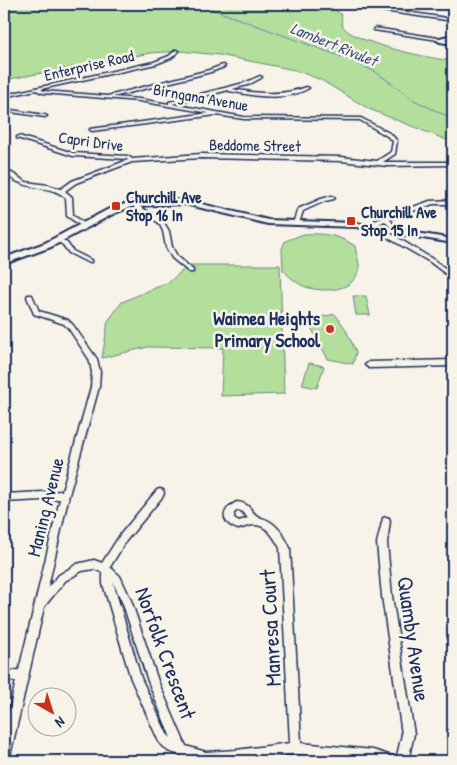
<svg xmlns="http://www.w3.org/2000/svg" width="457" height="765" viewBox="0 0 457 765" font-family="'Patrick Hand',sans-serif">
  <style>
    .green { fill: #b3de9c; stroke: #67867d }
    .lines { fill: none; stroke-linecap: round; stroke-linejoin: round }
    .stream { stroke: #5f87b2; stroke-width: 1 }
    .minor-casing { stroke: #1b2f5e; stroke-width: 3 }
    .tertiary-casing { stroke: #1b2f5e; stroke-width: 4 }
    .minor { fill: #f7f3e8; fill-rule: evenodd }
    .tertiary { fill: #f7f3e8; fill-rule: evenodd }
    .poi-dot { fill: #c8321e; stroke: #f7f3e8; stroke-width: 2 }
    .labels { text-anchor: middle; dominant-baseline: central; stroke-width: 5; stroke-linejoin: round; paint-order: stroke }
    .far-water-label { font-size: 16px; font-style: italic; fill: #385481; stroke: #f7f3e8 }
    .far-street-label { font-size: 16px; fill: #1b2f5e; stroke: #f7f3e8 }
    .far-poi-label { font-size: 16px; font-weight: bold; fill: #1b2f5e; stroke: #f7f3e8; text-anchor: start }
    .poi-label { font-size: 19px; font-weight: bold; fill: #1b2f5e; stroke: #f7f3e8; text-anchor: end }
    .street-label { font-size: 19px; fill: #1b2f5e; stroke: #f7f3e8 }
    .near-street-label { font-size: 22px; fill: #1b2f5e; stroke: #f7f3e8 }
  </style>
  <rect width="100%" height="100%" fill="#f7f3e8"/>
  <filter id="ink" filterUnits="userSpaceOnUse"><feTurbulence type="fractalNoise" baseFrequency=".02" numOctaves="2"/><feDisplacementMap in="SourceGraphic" scale="10" xChannelSelector="R" yChannelSelector="G"/><feConvolveMatrix kernelMatrix="1 2 1 2 8 2 1 2 1" color-interpolation-filters="sRGB"/></filter>
  <g filter="url(#ink)">
    <g class="green">
      <path d="M 4,4 L 327,4 L 342,15 C 341,20 341,25 345,29 C 361,44 431,59 453,61 L 453,141 L 444,139 L 369,109 L 321,80 L 295,70 L 219,55 L 180,51 L 151,53 L 4,80 Z"/>
      <path d="M 304,234 C 323,233 339,235 355,246 C 356,253 360,263 359,269 C 354,294 318,293 301,285 C 294,281 288,275 283,270 L 282,249 L 285,241 Z"/>
      <polygon points="189,265 280,265 284,394 221,396 223,348 148,347 102,358 108,321 122,302 169,282"/>
      <polygon points="353,296 366,296 370,315 356,315"/>
      <polygon points="335,314 345,328 356,352 353,364 328,359 307,320"/>
      <polygon points="309,363 324,366 317,388 302,385"/>
    </g>
    <g class="lines">
      <polyline class="stream" points="198,4 348,59 376,72 414,100 453,119"/>
      <defs>
        <g id="minor">
          <polygon points="353,4 453,19 453,21 369,9"/>
          <polygon points="436,4 441,4 453,8 453,10"/>
          <polygon points="375,28 438,38 440,39 438,40 374,30"/>
          <path d="M 176,50 L 179,51 L 171,58 L 156,64 L 41,89 L 44,91 L 108,96 L 209,70 L 223,65 L 225,66 L 224,67 L 211,72 L 113,97 L 139,99 L 169,104 L 169,102 L 244,83 L 260,76 L 262,77 L 261,78 L 248,85 L 232,89 C 259,94 281,96 307,87 L 309,88 C 286,102 254,96 229,91 L 229,90 L 172,104 L 244,117 L 361,118 L 391,134 L 397,141 L 395,154 L 383,162 L 453,162 L 453,165 L 387,166 L 341,161 L 201,158 L 132,162 L 76,183 L 65,191 L 72,197 L 73,215 L 86,225 L 86,227 L 84,228 L 67,216 L 66,198 C 53,186 36,190 21,183 C 14,181 9,177 4,172 L 4,168 L 26,182 L 48,185 L 61,189 L 72,181 L 128,160 L 127,159 L 73,156 L 17,138 L 17,137 L 19,136 L 73,153 L 128,156 L 132,159 L 201,154 L 341,157 L 377,161 L 391,152 L 393,141 L 387,136 L 360,120 L 244,119 L 216,115 L 92,131 L 90,130 L 90,129 L 209,113 L 139,101 L 43,93 L 36,90 L 4,97 L 4,95 L 154,62 L 169,56 Z"/>
          <polygon points="4,109 45,115 47,116 45,117 4,111"/>
          <polygon points="332,196 335,198 334,199 325,201 303,211 299,223 296,225 294,224 293,223 298,209 321,199"/>
          <path d="M 453,200 L 453,204 L 433,204 L 390,219 L 393,224 L 418,234 L 418,236 L 414,236 L 389,226 L 385,221 C 380,223 373,229 368,228 L 367,227 L 374,221 L 430,201 Z"/>
          <polygon points="133,202 163,221 169,231 172,247 177,256 193,270 193,272 189,272 172,258 166,247 163,231 159,223 131,205 131,203"/>
          <polygon points="380,227 434,260 453,274 453,279 451,278 430,262 385,236 377,229"/>
          <polygon points="58,238 67,243 73,251 91,260 91,262 87,262 69,253 63,245 55,240"/>
          <path d="M 28,295 L 32,295 L 39,311 L 68,320 L 73,325 L 97,359 L 100,372 L 99,387 L 69,495 L 48,587 L 59,575 L 77,564 L 94,560 L 102,563 L 120,535 L 157,490 L 160,489 L 163,490 L 164,493 L 163,496 L 126,541 L 110,567 L 120,576 L 131,600 L 158,681 L 186,746 L 206,752 L 236,750 L 290,743 L 280,548 C 275,539 267,524 254,525 C 249,525 243,528 238,529 C 235,528 229,525 227,522 C 220,513 230,505 237,502 C 250,504 248,508 256,515 C 259,518 263,518 267,520 C 278,525 285,537 290,548 L 301,743 L 373,750 L 395,757 L 396,760 L 402,734 L 382,596 L 377,543 L 383,518 L 386,517 L 389,518 L 390,521 L 387,543 L 392,596 L 414,734 L 408,761 L 368,761 L 296,754 L 240,761 L 198,761 L 168,751 L 159,742 L 131,679 L 103,584 L 103,573 L 94,569 L 82,571 L 65,581 L 44,607 L 10,756 L 8,760 L 4,761 L 4,733 L 16,681 L 4,682 L 4,672 L 19,670 L 60,499 L 4,502 L 4,494 L 62,491 L 91,387 L 92,372 L 89,359 L 69,329 L 64,324 L 34,314 L 27,297 ZM 238,510 L 241,511 L 248,518 L 239,521 L 234,518 L 234,513 ZM 113,582 L 123,604 L 148,681 L 171,738 L 167,734 L 141,678 Z"/>
          <polygon points="453,360 453,366 369,368 365,365 369,362"/>
        </g>
        <g id="tertiary">
          <polygon points="453,35 453,38 444,40 453,41 453,44 440,42 435,39"/>
          <polygon points="137,200 140,201 185,200 268,220 356,223 453,239 453,243 356,227 268,224 185,204 133,206 113,214 51,247 4,264 4,258 45,243 107,210"/>
        </g>
      </defs>
      <use href="#minor" class="minor-casing"/>
      <use href="#tertiary" class="tertiary-casing"/>
      <use href="#minor" class="minor"/>
      <use href="#tertiary" class="tertiary"/>
    </g>
  </g>
  <g class="poi-dot">
    <rect x="111" y="201" width="10" height="10" rx="2.5"/>
    <rect x="346" y="216" width="10" height="10" rx="2.5"/>
    <circle cx="330" cy="329" r="5"/>
  </g>
  <g class="labels">
    <g class="far-water-label">
      <text transform="translate(334 44) rotate(22)">Lambert Rivulet</text>
    </g>
    <g class="far-street-label">
      <text transform="translate(89 65) rotate(-13)">Enterprise Road</text>
      <text transform="translate(201 97) rotate(10)">Birngana Avenue</text>
      <text transform="translate(91 141) rotate(8)">Capri Drive</text>
      <text transform="translate(255 145) rotate(1)">Beddome Street</text>
    </g>
    <g class="far-poi-label">
      <text x="126" y="197">Churchill Ave<tspan x="126" dy="18">Stop 16 In</tspan></text>
      <text x="361" y="212">Churchill Ave<tspan x="361" dy="18">Stop 15 In</tspan></text>
    </g>
    <g class="poi-label">
      <text x="320" y="318">Waimea Heights<tspan x="320" dy="22">Primary School</tspan></text>
    </g>
    <g class="street-label">
      <text transform="translate(45 507) rotate(-76)">Maning Avenue</text>
    </g>
    <g class="near-street-label">
      <text transform="translate(270 628) rotate(-93)">Manresa Court</text>
      <text transform="translate(414 639) rotate(82)">Quamby Avenue</text>
      <text transform="translate(166 653) rotate(70)">Norfolk Crescent</text>
    </g>
  </g>
  <rect width="457" height="765" fill="none" stroke="#f7f3e8" stroke-width="20"/>
  <rect x="10" y="10" width="437" height="745" fill="none" stroke="#1b2f5e" stroke-width="2" filter="url(#ink)"/>
  <g transform="translate(52 712) rotate(141)"><circle r="24" fill="#f7f3e8" stroke="#9fa5b1"/>
  <path d="M0-4L9 19L0 12L-9 19Z" fill="#c8321e"/>
  <text y="-8" font-size="14" font-weight="bold" text-anchor="middle" fill="#1b2f5e">N</text>
  </g>
</svg>
